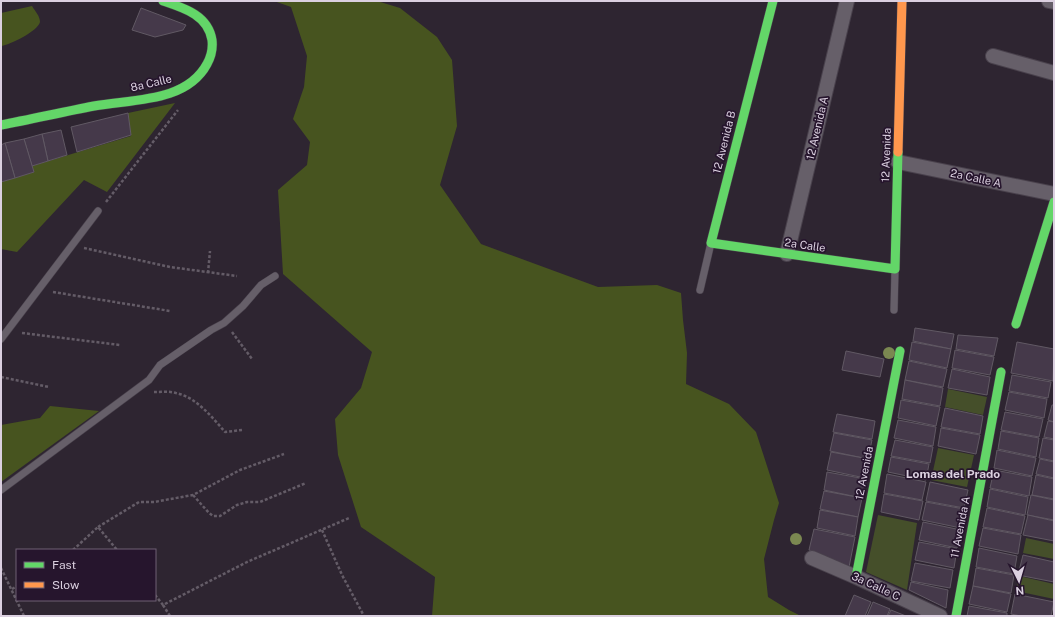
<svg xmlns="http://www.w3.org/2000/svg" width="1055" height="617" viewBox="0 0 1055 617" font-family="'Public Sans',sans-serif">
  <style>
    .green { fill: #454f2a }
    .forest { fill: #47541f }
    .building { fill: #45394a; stroke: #615964 }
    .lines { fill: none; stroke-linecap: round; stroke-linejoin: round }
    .lane-casing { stroke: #49414c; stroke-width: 8 }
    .street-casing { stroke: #49414c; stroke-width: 16 }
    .fast-casing { stroke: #49414c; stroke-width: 10 }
    .slow-casing { stroke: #49414c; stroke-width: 10 }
    .path { stroke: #645c67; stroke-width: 2.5; stroke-dasharray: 3 2; stroke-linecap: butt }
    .lane { stroke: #665f69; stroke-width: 7 }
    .street { stroke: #665f69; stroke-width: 14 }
    .fast { stroke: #63d668; stroke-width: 9 }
    .slow { stroke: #ff974d; stroke-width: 9 }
    .tree { fill: #7b8851 }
    .labels { text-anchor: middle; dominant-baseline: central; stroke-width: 3.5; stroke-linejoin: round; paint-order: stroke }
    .street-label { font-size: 11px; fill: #dbd0e0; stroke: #26152d }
    .neighbourhood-label { font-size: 12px; font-weight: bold; fill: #dbd0e0; stroke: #26152d }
  </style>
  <rect width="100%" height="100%" fill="#2e2531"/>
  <g class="green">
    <polygon points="948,389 987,397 983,415 945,407"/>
    <polygon points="938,448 974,455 967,487 931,480"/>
    <polygon points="878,515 917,523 907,590 866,572"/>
    <polygon points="1026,538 1054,544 1054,559 1023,553"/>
    <polygon points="1019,576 1054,584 1054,599 1016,591"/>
  </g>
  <g class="forest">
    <polygon points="274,1 377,1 400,8 437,37 452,60 457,126 440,185 481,244 598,287 657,285 681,293 683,320 687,353 686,384 729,404 756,432 779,503 774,520 764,559 768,597 789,610 801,616 432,616 435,577 361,527 338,455 335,419 361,388 372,352 283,274 278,190 307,165 310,142 293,119 304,87 307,56 291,7"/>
    <path d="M 32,6 C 35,11 40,16 40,22 C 38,31 10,45 1,46 L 1,13 Z"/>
    <polygon points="175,103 107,192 84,180 17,252 1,249 1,182 34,172 32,166 131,136 128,113"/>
    <polygon points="50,406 99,411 1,482 1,425 40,418"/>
  </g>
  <g class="building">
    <polygon points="141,8 186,25 183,30 155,37 132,30"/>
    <polygon points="128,113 131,135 77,152 71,127"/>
    <polygon points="61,130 67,155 48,161 42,134"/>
    <polygon points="42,134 48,161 32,166 24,139"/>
    <polygon points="24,139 34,172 15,178 5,143"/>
    <polygon points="5,143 15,178 1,182 1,145"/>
    <polygon points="915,328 954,334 951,349 913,341"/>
    <polygon points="958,335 998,338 994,356 956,349"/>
    <polygon points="912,342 951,349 947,368 909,360"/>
    <polygon points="1017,342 1054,349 1053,381 1011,373"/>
    <polygon points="955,350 994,357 990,375 952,368"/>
    <polygon points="846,351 884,359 880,377 842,370"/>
    <polygon points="909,361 947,369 943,387 905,380"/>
    <polygon points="952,369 990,377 987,395 948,388"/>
    <polygon points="1012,375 1051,382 1048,398 1009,391"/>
    <polygon points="905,380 943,388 940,406 902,399"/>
    <polygon points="1009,392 1047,399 1044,418 1005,410"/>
    <polygon points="901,400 940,407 936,426 898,418"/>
    <polygon points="1052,405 1054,405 1054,422 1048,420"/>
    <polygon points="945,408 983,416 980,434 941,427"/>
    <polygon points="1005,412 1043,419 1039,437 1001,430"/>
    <polygon points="837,414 875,421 872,439 833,432"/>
    <polygon points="898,420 936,427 933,446 894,438"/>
    <polygon points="1048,421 1054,422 1054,439 1044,437"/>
    <polygon points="941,428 980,435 976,454 938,446"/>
    <polygon points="1001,431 1039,438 1036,457 998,449"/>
    <polygon points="834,433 872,440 868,459 830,451"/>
    <polygon points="1043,438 1054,440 1054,461 1039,458"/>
    <polygon points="895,440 933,447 930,463 891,456"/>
    <polygon points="997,450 1036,458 1032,476 994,468"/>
    <polygon points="831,452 869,459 865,478 827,470"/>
    <polygon points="891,457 929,464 926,480 888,472"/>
    <polygon points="1040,459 1054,462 1054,478 1036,474"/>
    <polygon points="994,470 1032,477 1029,496 990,488"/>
    <polygon points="827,472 866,479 862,498 824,490"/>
    <polygon points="887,474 926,482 922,500 884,493"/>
    <polygon points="1036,475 1054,479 1054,499 1032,495"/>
    <polygon points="930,482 968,490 964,508 926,501"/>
    <polygon points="990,489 1028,497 1025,515 987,507"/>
    <polygon points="824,491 862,498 858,517 820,509"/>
    <polygon points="884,494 923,501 919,520 881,512"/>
    <polygon points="1031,495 1054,500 1054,520 1027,515"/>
    <polygon points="926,502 964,509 961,528 922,520"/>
    <polygon points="987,508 1025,516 1021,534 983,527"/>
    <polygon points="820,510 858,517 855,536 817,528"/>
    <polygon points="1028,515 1054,521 1054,541 1023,535"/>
    <polygon points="923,522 961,530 957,548 919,540"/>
    <polygon points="983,528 1021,535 1018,554 979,546"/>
    <polygon points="814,529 855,537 849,567 809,550"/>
    <polygon points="919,542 957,549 954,568 915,560"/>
    <polygon points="979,548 1017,556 1014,574 976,567"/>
    <polygon points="1023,555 1054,562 1054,582 1018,575"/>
    <polygon points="915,563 953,570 950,588 911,581"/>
    <polygon points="976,568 1014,575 1011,593 973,586"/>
    <polygon points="911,582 948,590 946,608 909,590"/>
    <polygon points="973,586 1011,594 1007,612 969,604"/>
    <polygon points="1015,594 1054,602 1051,616 1021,616 1011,614"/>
    <polygon points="854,595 871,602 865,616 845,616"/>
    <polygon points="873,602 890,609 887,616 867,616"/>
    <polygon points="969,606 1007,613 1007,616 967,616"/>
    <polygon points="891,610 906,616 888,616"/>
  </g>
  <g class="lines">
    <defs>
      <g id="lane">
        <polyline points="700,290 711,243"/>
        <polyline points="894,310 895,270"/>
        <polyline points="1,339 98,211"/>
        <polyline points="1,490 149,380 160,365 211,330 224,323 243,306 261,285 275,276"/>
      </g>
      <g id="street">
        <polyline points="1049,1 1054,2"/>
        <polyline points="993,56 1054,73"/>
        <polyline points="898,162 1054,194"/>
        <polyline points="787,254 847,1"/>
        <polyline points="812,558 856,577 940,616"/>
      </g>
      <g id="fast">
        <polyline points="773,1 711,243 895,269 898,152"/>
        <path d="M 1,125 C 32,119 63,112 94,106 C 131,99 186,103 207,64 C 211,57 213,49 212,40 C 208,15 184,8 163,1"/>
        <polyline points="1016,324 1054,202"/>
        <polyline points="856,577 900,351"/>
        <polyline points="956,616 1001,372"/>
      </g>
      <polyline id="slow" points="898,152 902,1"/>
    </defs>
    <use href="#lane" class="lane-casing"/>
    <use href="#street" class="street-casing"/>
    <use href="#fast" class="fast-casing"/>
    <use href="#slow" class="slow-casing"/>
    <g class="path">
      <polyline points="106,202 178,110"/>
      <polyline points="84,248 170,267 237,276"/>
      <polyline points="208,273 210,251"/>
      <polyline points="53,292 170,311"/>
      <polyline points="232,332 252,359"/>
      <polyline points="22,333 120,345"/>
      <polyline points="1,377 49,387"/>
      <path d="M 154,392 C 161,392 169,391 176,393 C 196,397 212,417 225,432 L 242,430"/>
      <polyline points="193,495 209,513 213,516 220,516 237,505 247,502 260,502 306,483"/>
      <polyline points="98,527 139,502 154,502 193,495 240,470 284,454"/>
      <polyline points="322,530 342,575 364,616"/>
      <polyline points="73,550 98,527 117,550"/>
      <polyline points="1,568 24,616"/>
      <polyline points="12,589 17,586"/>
      <polyline points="155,595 163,605 247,562 349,518"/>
      <polyline points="163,605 170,616"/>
    </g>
    <use href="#lane" class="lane"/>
    <use href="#street" class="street"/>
    <use href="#fast" class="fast"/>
    <use href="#slow" class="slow"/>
  </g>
  <g class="tree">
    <circle cx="889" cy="353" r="6"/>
    <circle cx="796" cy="539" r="6"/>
  </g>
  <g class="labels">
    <g class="street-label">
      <text transform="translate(151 83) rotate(-13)">8a Calle</text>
      <text transform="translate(817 128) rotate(-77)">12 Avenida A</text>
      <text transform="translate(724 142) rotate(-76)">12 Avenida B</text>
      <text transform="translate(886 155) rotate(-88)">12 Avenida</text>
      <text transform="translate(976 178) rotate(12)">2a Calle A</text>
      <text transform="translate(805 245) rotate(8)">2a Calle</text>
      <text transform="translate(864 473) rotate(-79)">12 Avenida</text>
      <text transform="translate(960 527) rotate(-79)">11 Avenida A</text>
      <text transform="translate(876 586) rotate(25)">3a Calle C</text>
    </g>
    <g class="neighbourhood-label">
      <text x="953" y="474">Lomas del Prado</text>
    </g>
  </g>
  <rect width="1055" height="617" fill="none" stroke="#dbd0e0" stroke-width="4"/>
  <rect x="16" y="549" width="140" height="52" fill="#26152d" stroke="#6e6075"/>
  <rect x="24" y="562" width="20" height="6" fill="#63d668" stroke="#6e6075"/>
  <text x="52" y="569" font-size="12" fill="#dbd0e0">Fast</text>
  <rect x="24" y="582" width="20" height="6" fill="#ff974d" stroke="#6e6075"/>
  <text x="52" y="589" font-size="12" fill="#dbd0e0">Slow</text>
  <g transform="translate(1019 581) rotate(175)" stroke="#26152d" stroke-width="3" paint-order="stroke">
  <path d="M0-3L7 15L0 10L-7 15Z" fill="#dbd0e0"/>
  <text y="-6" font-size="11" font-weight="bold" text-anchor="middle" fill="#dbd0e0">N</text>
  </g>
</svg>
